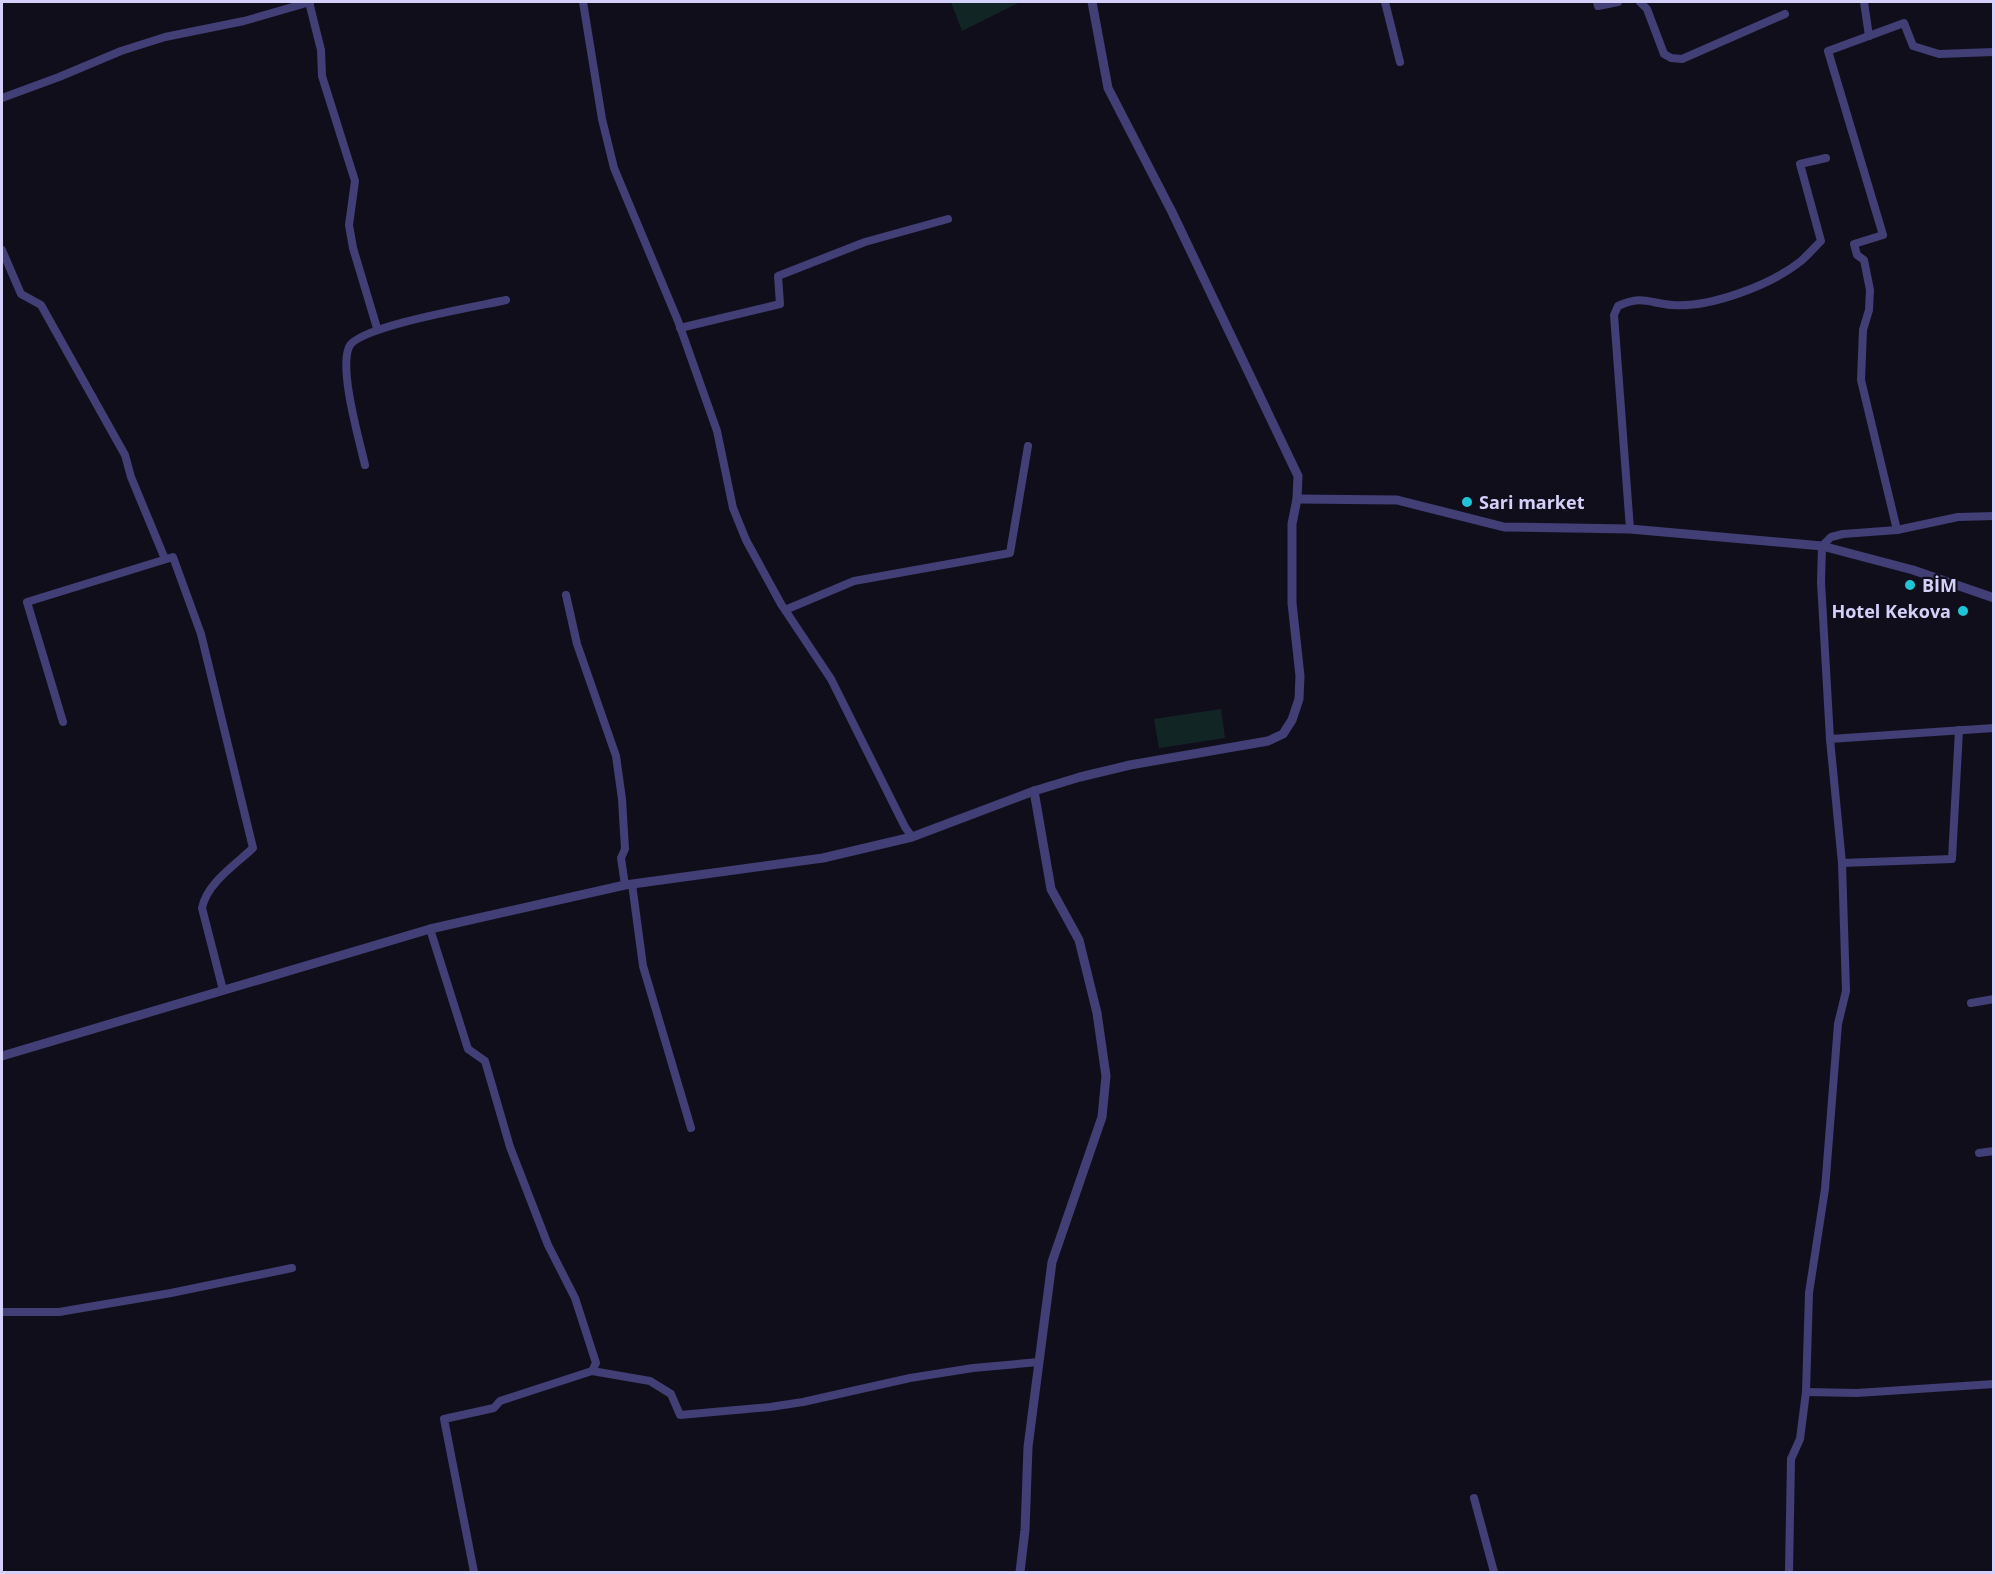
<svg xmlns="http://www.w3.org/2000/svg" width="1995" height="1574" viewBox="0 0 1995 1574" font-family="'Open Sans',sans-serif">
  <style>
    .green { fill: #122525 }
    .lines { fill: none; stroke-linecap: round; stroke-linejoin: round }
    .minor { stroke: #413f75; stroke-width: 8 }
    .tertiary { stroke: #413f75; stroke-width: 9 }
    .poi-dot { fill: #1ec5d7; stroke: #110e1c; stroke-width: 2 }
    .labels { text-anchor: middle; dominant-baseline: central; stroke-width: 4.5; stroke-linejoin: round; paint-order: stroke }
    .poi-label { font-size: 18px; font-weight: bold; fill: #d4d0f9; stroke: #110e1c; text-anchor: start }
  </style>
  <rect width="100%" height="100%" fill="#110e1c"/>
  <g class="green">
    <polygon points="951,2 1020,2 962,31"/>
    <polygon points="1221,709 1225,738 1159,748 1154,719"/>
  </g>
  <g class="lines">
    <g class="minor">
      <polyline points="309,2 321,50 322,76 355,181 349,225 353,248 377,328"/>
      <polyline points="583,2 602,119 614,168 678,321 717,431 733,508 746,540 781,604 831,679 905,827 912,837"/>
      <polyline points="1385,2 1400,62"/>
      <polyline points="1597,2 1598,6 1618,2"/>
      <polyline points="1640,2 1647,9 1664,54 1671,58 1682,59 1785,14"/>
      <polyline points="1864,2 1869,36"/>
      <polyline points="2,98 59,77 121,51 165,37 244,21 310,2"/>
      <polyline points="2,250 21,294 41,305 125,455 131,477 165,559"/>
      <polyline points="680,328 780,304 778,276 865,242 948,219"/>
      <path d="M 365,465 C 359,439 339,370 349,347 C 358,326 480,306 506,300"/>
      <path d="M 1630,529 L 1614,315 L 1618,306 C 1643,295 1648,303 1672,305 C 1710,308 1771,285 1801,261 C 1808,255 1814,248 1821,241 L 1800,164 L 1826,158"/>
      <polyline points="1897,530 1861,380 1863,330 1869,310 1870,290 1864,260 1857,255 1854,244 1883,235 1828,51 1904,23 1913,46 1939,54 1994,52"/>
      <polyline points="566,595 577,644 616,756 622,799 625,849 621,858 625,885"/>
      <polyline points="785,610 854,581 1010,553 1028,446"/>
      <path d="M 63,722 L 27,602 L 173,557 L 201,634 L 253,848 C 235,865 207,883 202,908 L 223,990"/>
      <polyline points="1830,739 1994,728"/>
      <polyline points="1842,863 1952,859 1959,730"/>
      <polyline points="632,884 643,966 691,1128"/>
      <polyline points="430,929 468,1049 485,1061 510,1147 548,1245 575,1298 596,1363 592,1371 500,1401 494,1408 444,1419 474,1572"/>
      <polyline points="1971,1003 1994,999"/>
      <polyline points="1979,1153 1994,1151"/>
      <polyline points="2,1312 59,1312 171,1293 292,1268"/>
      <polyline points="592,1371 650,1381 671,1394 680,1415 770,1407 803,1402 910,1378 973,1368 1039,1362"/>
      <polyline points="1806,1392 1857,1393 1994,1384"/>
      <polyline points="1474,1498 1494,1572"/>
      <polyline points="1789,1572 1791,1459 1800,1439 1806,1392 1809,1293 1825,1189 1838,1024 1846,991 1842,863 1830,739 1821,582 1822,546 1831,537 1843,534 1897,530 1958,517 1994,516"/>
    </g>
    <g class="tertiary">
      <polyline points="1297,499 1397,500 1504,527 1630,529 1822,546 1913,570 1994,598"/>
      <polyline points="2,1056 430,929 625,885 823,858 912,837 1034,791 1080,777 1130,765 1268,741 1283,734 1292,720 1299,699 1300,676 1292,603 1292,524 1297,499 1298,476 1172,212 1108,88 1092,2"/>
      <polyline points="1020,1572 1025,1530 1028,1447 1052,1262 1102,1117 1106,1076 1097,1013 1079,940 1051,889 1034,791"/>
    </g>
  </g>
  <g class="poi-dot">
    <circle cx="1467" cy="502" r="6"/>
    <circle cx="1910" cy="585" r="6"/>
    <circle cx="1963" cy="611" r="6"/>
  </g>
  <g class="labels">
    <g class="poi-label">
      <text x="1479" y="502">Sari market</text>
      <text x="1922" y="585">BİM</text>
      <text x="1951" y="611" text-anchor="end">Hotel Kekova</text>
    </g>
  </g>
  <rect width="1995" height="1574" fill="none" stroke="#d4d0f9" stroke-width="6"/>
</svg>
